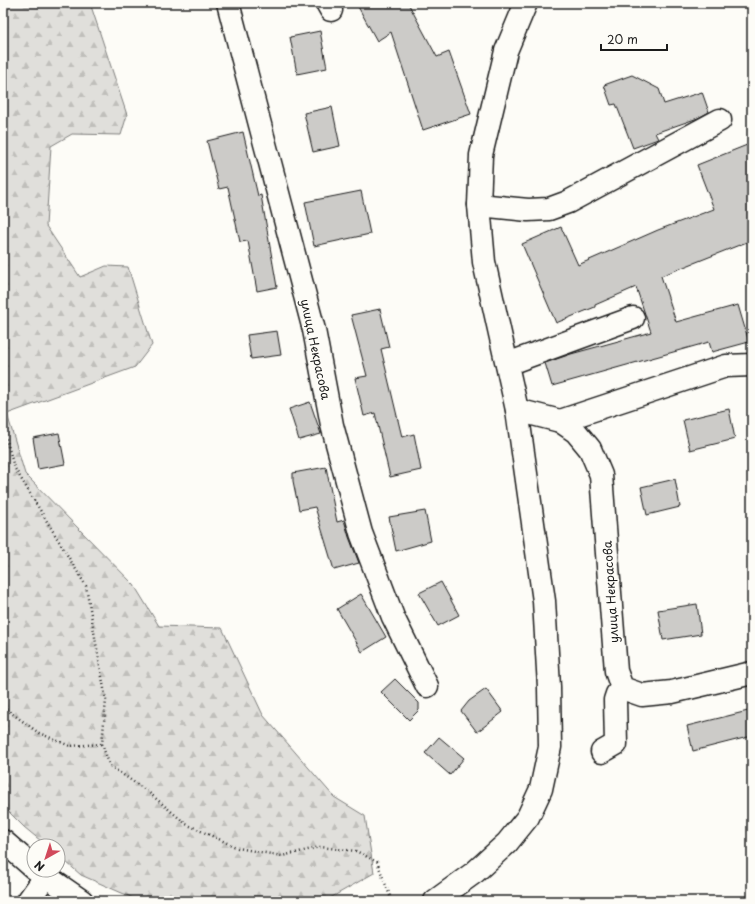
<svg xmlns="http://www.w3.org/2000/svg" width="755" height="904" viewBox="0 0 755 904" font-family="'Playpen Sans',sans-serif">
  <style>
    .forest { fill: url(#forest-firs); stroke: #7e7e7c }
    .building { fill: #cccbc8; stroke: #1c1c1c }
    .lines { fill: none; stroke-linecap: round; stroke-linejoin: round }
    .minor-casing { stroke: #1c1c1c; stroke-width: 25 }
    .major-casing { stroke: #1c1c1c; stroke-width: 25 }
    .path { stroke: #1c1c1c; stroke-width: 2.5; stroke-dasharray: 1 3; stroke-linecap: butt }
    .minor { stroke: #fdfcf7; stroke-width: 22 }
    .major { stroke: #fdfcf7; stroke-width: 22 }
    .labels { text-anchor: middle; dominant-baseline: central; stroke-width: 3.5; stroke-linejoin: round; paint-order: stroke }
    .street-label { font-size: 12px; fill: #1c1c1c; stroke: #fdfcf7 }
  </style>
  <defs>
    <pattern id="forest-firs" width="22" height="20" patternUnits="userSpaceOnUse"><rect width="22" height="20" fill="#e0dfdb"/><path d="M5 1l3.5 6h-7zM16 11l3.5 6h-7z" fill="#c0bfbb"/></pattern>
  </defs>
  <rect width="100%" height="100%" fill="#fdfcf7"/>
  <filter id="ink" filterUnits="userSpaceOnUse"><feTurbulence type="fractalNoise" baseFrequency=".025" numOctaves="2"/><feDisplacementMap in="SourceGraphic" scale="8" xChannelSelector="R" yChannelSelector="G"/><feConvolveMatrix kernelMatrix="1 2 1 2 8 2 1 2 1" color-interpolation-filters="sRGB"/></filter>
  <g filter="url(#ink)">
    <polygon class="forest" points="3,3 90,3 127,115 121,135 72,134 51,146 46,226 80,277 106,266 128,267 152,345 135,367 7,414 25,474 134,585 159,626 222,628 263,715 334,797 365,816 374,873 325,901 140,901 81,875 58,855 58,846 47,846 24,827 3,806"/>
    <g class="building">
      <polygon points="356,3 408,3 437,57 449,52 471,114 423,130 391,32 377,41"/>
      <polygon points="320,31 327,68 297,74 290,37"/>
      <polygon points="632,75 659,89 664,104 702,92 709,112 698,118 655,133 658,139 633,148 616,104 611,105 604,85"/>
      <polygon points="332,107 340,146 313,152 304,113"/>
      <polygon points="243,132 258,196 261,195 277,287 257,291 248,241 240,242 228,187 219,189 207,141"/>
      <polygon points="752,143 752,240 661,276 676,322 738,305 749,342 712,352 709,342 552,386 545,363 571,354 651,332 636,287 595,305 595,307 556,323 522,244 561,227 578,265 658,230 714,209 697,165"/>
      <polygon points="361,191 370,234 314,246 305,202"/>
      <polygon points="380,309 389,347 381,349 402,437 414,434 421,470 390,477 375,413 364,416 355,378 367,376 351,315"/>
      <polygon points="277,331 281,355 251,359 247,335"/>
      <polygon points="310,402 321,434 299,440 289,409"/>
      <polygon points="729,409 735,439 690,450 683,420"/>
      <polygon points="59,433 65,464 38,469 33,438"/>
      <polygon points="326,467 337,522 344,520 349,537 359,563 334,570 315,507 299,510 293,481 293,473"/>
      <polygon points="675,479 680,507 647,515 641,487"/>
      <polygon points="425,511 431,541 396,551 389,517"/>
      <polygon points="441,582 459,615 438,626 419,593"/>
      <polygon points="361,594 386,637 362,652 337,609"/>
      <polygon points="697,604 701,634 663,640 658,610"/>
      <polygon points="395,679 419,703 419,710 409,720 381,692"/>
      <polygon points="486,689 503,712 477,732 461,711 469,701"/>
      <polygon points="752,710 752,736 693,751 687,726"/>
      <polygon points="439,737 464,758 450,775 425,753"/>
    </g>
    <g class="lines">
      <defs>
        <g id="minor">
          <polyline points="228,3 314,330 332,425 361,533 393,617 427,686"/>
          <polyline points="327,3 331,10"/>
          <polyline points="479,205 528,210 549,209 568,202 720,120"/>
          <polyline points="507,364 633,318"/>
          <polyline points="517,410 560,421 576,432 590,449 601,475 616,671 622,688 642,695 672,692 752,673"/>
          <polyline points="560,421 726,366 752,365"/>
          <polyline points="602,752 616,744 615,700 617,694 622,688"/>
          <polyline points="28,901 45,877"/>
        </g>
        <g id="major">
          <polyline points="3,841 34,868"/>
          <polyline points="37,870 82,901"/>
          <polyline points="435,901 475,872 507,843 528,817 541,789 550,747 549,687 544,601 517,410 484,262 479,205 481,155 506,51 526,3"/>
        </g>
      </defs>
      <use href="#minor" class="minor-casing"/>
      <use href="#major" class="major-casing"/>
      <g class="path">
        <polyline points="3,427 14,467 86,586 106,700 102,744 110,766 147,791 186,824 238,848 282,856 320,847 356,851 377,862 392,901"/>
        <polyline points="3,707 39,733 70,746 102,744"/>
      </g>
      <use href="#minor" class="minor"/>
      <use href="#major" class="major"/>
    </g>
  </g>
  <g class="labels">
    <g class="street-label">
      <text transform="translate(316 349) rotate(78)">улица Некрасова</text>
      <text transform="translate(610 592) rotate(-94)">улица Некрасова</text>
    </g>
  </g>
  <rect width="755" height="904" fill="none" stroke="#fdfcf7" stroke-width="16"/>
  <rect x="8" y="8" width="739" height="888" fill="none" stroke="#1c1c1c" stroke-width="1.5" filter="url(#ink)"/>
  <g transform="translate(46 858) rotate(219)"><circle r="19" fill="#fdfcf7" stroke="#a3a29f"/>
  <path d="M0-3L7 15L0 10L-7 15Z" fill="#d1495b"/>
  <text y="-6" font-size="11" font-weight="bold" text-anchor="middle" fill="#1c1c1c">N</text>
  </g>
  <path d="M601 44v6h66v-6" fill="none" stroke="#1c1c1c" stroke-width="2"/>
  <text x="607" y="44" font-size="12" fill="#1c1c1c" stroke="#fdfcf7" stroke-width="3" paint-order="stroke">20 m</text>
</svg>
